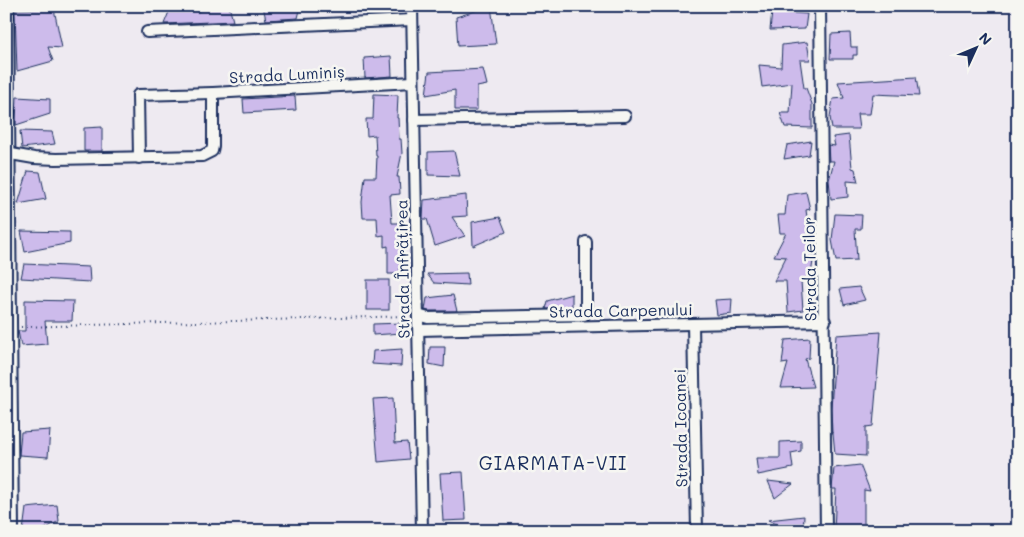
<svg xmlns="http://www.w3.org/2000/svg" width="1024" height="537" viewBox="0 0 1024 537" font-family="Mali,sans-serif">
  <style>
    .building { fill: #cdbbeb; stroke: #1b2f5e }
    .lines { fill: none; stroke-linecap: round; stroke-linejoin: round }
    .minor-casing { stroke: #1b2f5e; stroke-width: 14 }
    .path { stroke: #1b2f5e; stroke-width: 2; stroke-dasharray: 1 4; stroke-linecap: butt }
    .minor { stroke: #f6f6f2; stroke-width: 10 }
    .labels { text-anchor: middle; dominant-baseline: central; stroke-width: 5; stroke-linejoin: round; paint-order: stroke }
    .street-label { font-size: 16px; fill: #1b2f5e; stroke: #f6f6f2 }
    .quarter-label { font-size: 19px; letter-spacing: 1px; fill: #1b2f5e; stroke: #f6f6f2 }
  </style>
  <rect width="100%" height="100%" fill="#eeeaf1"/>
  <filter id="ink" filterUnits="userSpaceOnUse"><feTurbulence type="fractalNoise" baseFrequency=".02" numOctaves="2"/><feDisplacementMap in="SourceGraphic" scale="10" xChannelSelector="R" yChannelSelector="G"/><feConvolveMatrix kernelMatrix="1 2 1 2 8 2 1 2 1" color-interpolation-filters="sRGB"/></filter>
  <g filter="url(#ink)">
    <g class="building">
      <polygon points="175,6 197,6 197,12 217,6 229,6 233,21 164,24 171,7"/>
      <polygon points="263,6 301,6 298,18 266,20"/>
      <polygon points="491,6 496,44 458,46 456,17"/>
      <polygon points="54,9 62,48 48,47 53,61 17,71 15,10"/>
      <polygon points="772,12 807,14 805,29 770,30"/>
      <polygon points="850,33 851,47 857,47 857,55 853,55 853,59 830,59 831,34"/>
      <polygon points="807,42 810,60 800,60 804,88 806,88 812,104 812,128 785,127 780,113 790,113 792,83 762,87 759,65 781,67 782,45"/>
      <polygon points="391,56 392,76 365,78 364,58"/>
      <polygon points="483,69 487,85 477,87 477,110 455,110 455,90 426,95 429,72"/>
      <polygon points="916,77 919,96 873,94 870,114 857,114 859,129 832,129 830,117 833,99 844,98 838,82"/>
      <polygon points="374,94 398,95 397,118 398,118 399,139 401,139 402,153 397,177 399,177 400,194 390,195 392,223 400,223 400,235 402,235 402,246 400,246 400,274 388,274 388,246 384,247 384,235 378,236 377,218 363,218 362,202 365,177 376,177 377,156 376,156 375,135 367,136 366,119 373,119"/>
      <polygon points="295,96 296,110 244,113 243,99"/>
      <polygon points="17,97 50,99 50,114 16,125"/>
      <polygon points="102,127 102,151 84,151 84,128"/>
      <polygon points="20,131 52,132 55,144 22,148"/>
      <polygon points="849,135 852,168 855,169 858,182 847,181 848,197 831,199 829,180 834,161 829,161 828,145 835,146 833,137"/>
      <polygon points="811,141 809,155 784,159 787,145"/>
      <polygon points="454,151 460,176 428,175 428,152"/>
      <polygon points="28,171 40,172 46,199 18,204"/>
      <polygon points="806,192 810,209 806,210 813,261 810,281 801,281 803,310 788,312 786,281 774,281 786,257 774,256 786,233 780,233 778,215 785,215 787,195"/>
      <polygon points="466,195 467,216 452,217 465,236 435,246 427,219 423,219 424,200"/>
      <polygon points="835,214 862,215 861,229 855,229 857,260 836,261 832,240"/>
      <polygon points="500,217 506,232 473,246 472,222"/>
      <polygon points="21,231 70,232 70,243 25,252"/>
      <polygon points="24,264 89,267 90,282 21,278"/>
      <polygon points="467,273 468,285 434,283 427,274"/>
      <rect x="367" y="280" width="22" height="30"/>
      <polygon points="859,287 865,300 844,305 840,289"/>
      <polygon points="572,294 572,308 545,309 547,301"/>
      <polygon points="453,295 457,311 429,311 425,310 427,298"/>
      <polygon points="732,299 731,313 717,315 715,300"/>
      <polygon points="25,300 73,301 72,321 45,321 47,344 21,346 18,331 25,331"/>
      <polygon points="403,323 402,333 373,335 373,324"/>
      <polygon points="881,332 873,426 866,427 866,456 835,454 833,433 832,433 831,408 836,335"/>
      <polygon points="810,338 809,358 805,359 813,387 781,388 788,363 782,364 785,340"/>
      <polygon points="430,347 445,347 444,367 429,364"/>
      <polygon points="402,349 401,366 372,364 373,351"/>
      <polygon points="393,398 395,443 407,442 409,459 378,462 373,399"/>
      <polygon points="50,430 48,457 19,455 21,432"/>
      <polygon points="801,441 801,451 791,453 793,468 758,475 756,458 780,458 780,442"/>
      <polygon points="860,465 870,491 864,490 864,531 834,531 836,489 832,489 834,468"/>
      <polygon points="463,472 466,520 443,521 440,473"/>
      <polygon points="768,481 793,484 775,498"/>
      <polygon points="57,505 59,521 41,531 23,531 26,508"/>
      <polygon points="804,516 803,531 792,531 768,520"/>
    </g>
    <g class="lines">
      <defs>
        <g id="minor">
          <polyline points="8,6 13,531"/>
          <polyline points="412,6 422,531"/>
          <polyline points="820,6 826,531"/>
          <polyline points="147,32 412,20"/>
          <polyline points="414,120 625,116"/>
          <polyline points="11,154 34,158 56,159 202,156 212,151 213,146 213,93 413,82"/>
          <polyline points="139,158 138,95 213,93"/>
          <polyline points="418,315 428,318 584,315 586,309 586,242"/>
          <polyline points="693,324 697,531"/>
          <polyline points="419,330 825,321"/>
        </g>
      </defs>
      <use href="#minor" class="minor-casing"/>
      <polyline class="path" points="21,327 409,316"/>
      <use href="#minor" class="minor"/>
    </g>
  </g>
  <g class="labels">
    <g class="street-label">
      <text transform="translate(287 74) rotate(-3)">Strada Luminiș</text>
      <text transform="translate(402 269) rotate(-91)">Strada Înfrățirea</text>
      <text transform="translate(809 269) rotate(-91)">Strada Teilor</text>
      <text transform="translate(621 310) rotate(-1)">Strada Carpenului</text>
      <text transform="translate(680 428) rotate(-91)">Strada Icoanei</text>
    </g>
    <g class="quarter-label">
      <text x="553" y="462">GIARMATA-VII</text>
    </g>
  </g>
  <rect width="1024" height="537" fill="none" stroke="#f6f6f2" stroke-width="25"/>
  <rect x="12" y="12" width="999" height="512" fill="none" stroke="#1b2f5e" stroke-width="2" filter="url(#ink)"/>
  <g transform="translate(976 48) rotate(46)" stroke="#f6f6f2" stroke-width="4" paint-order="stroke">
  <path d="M0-4L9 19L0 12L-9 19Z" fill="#1b2f5e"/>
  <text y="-8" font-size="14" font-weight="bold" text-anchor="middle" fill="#1b2f5e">N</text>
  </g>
</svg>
